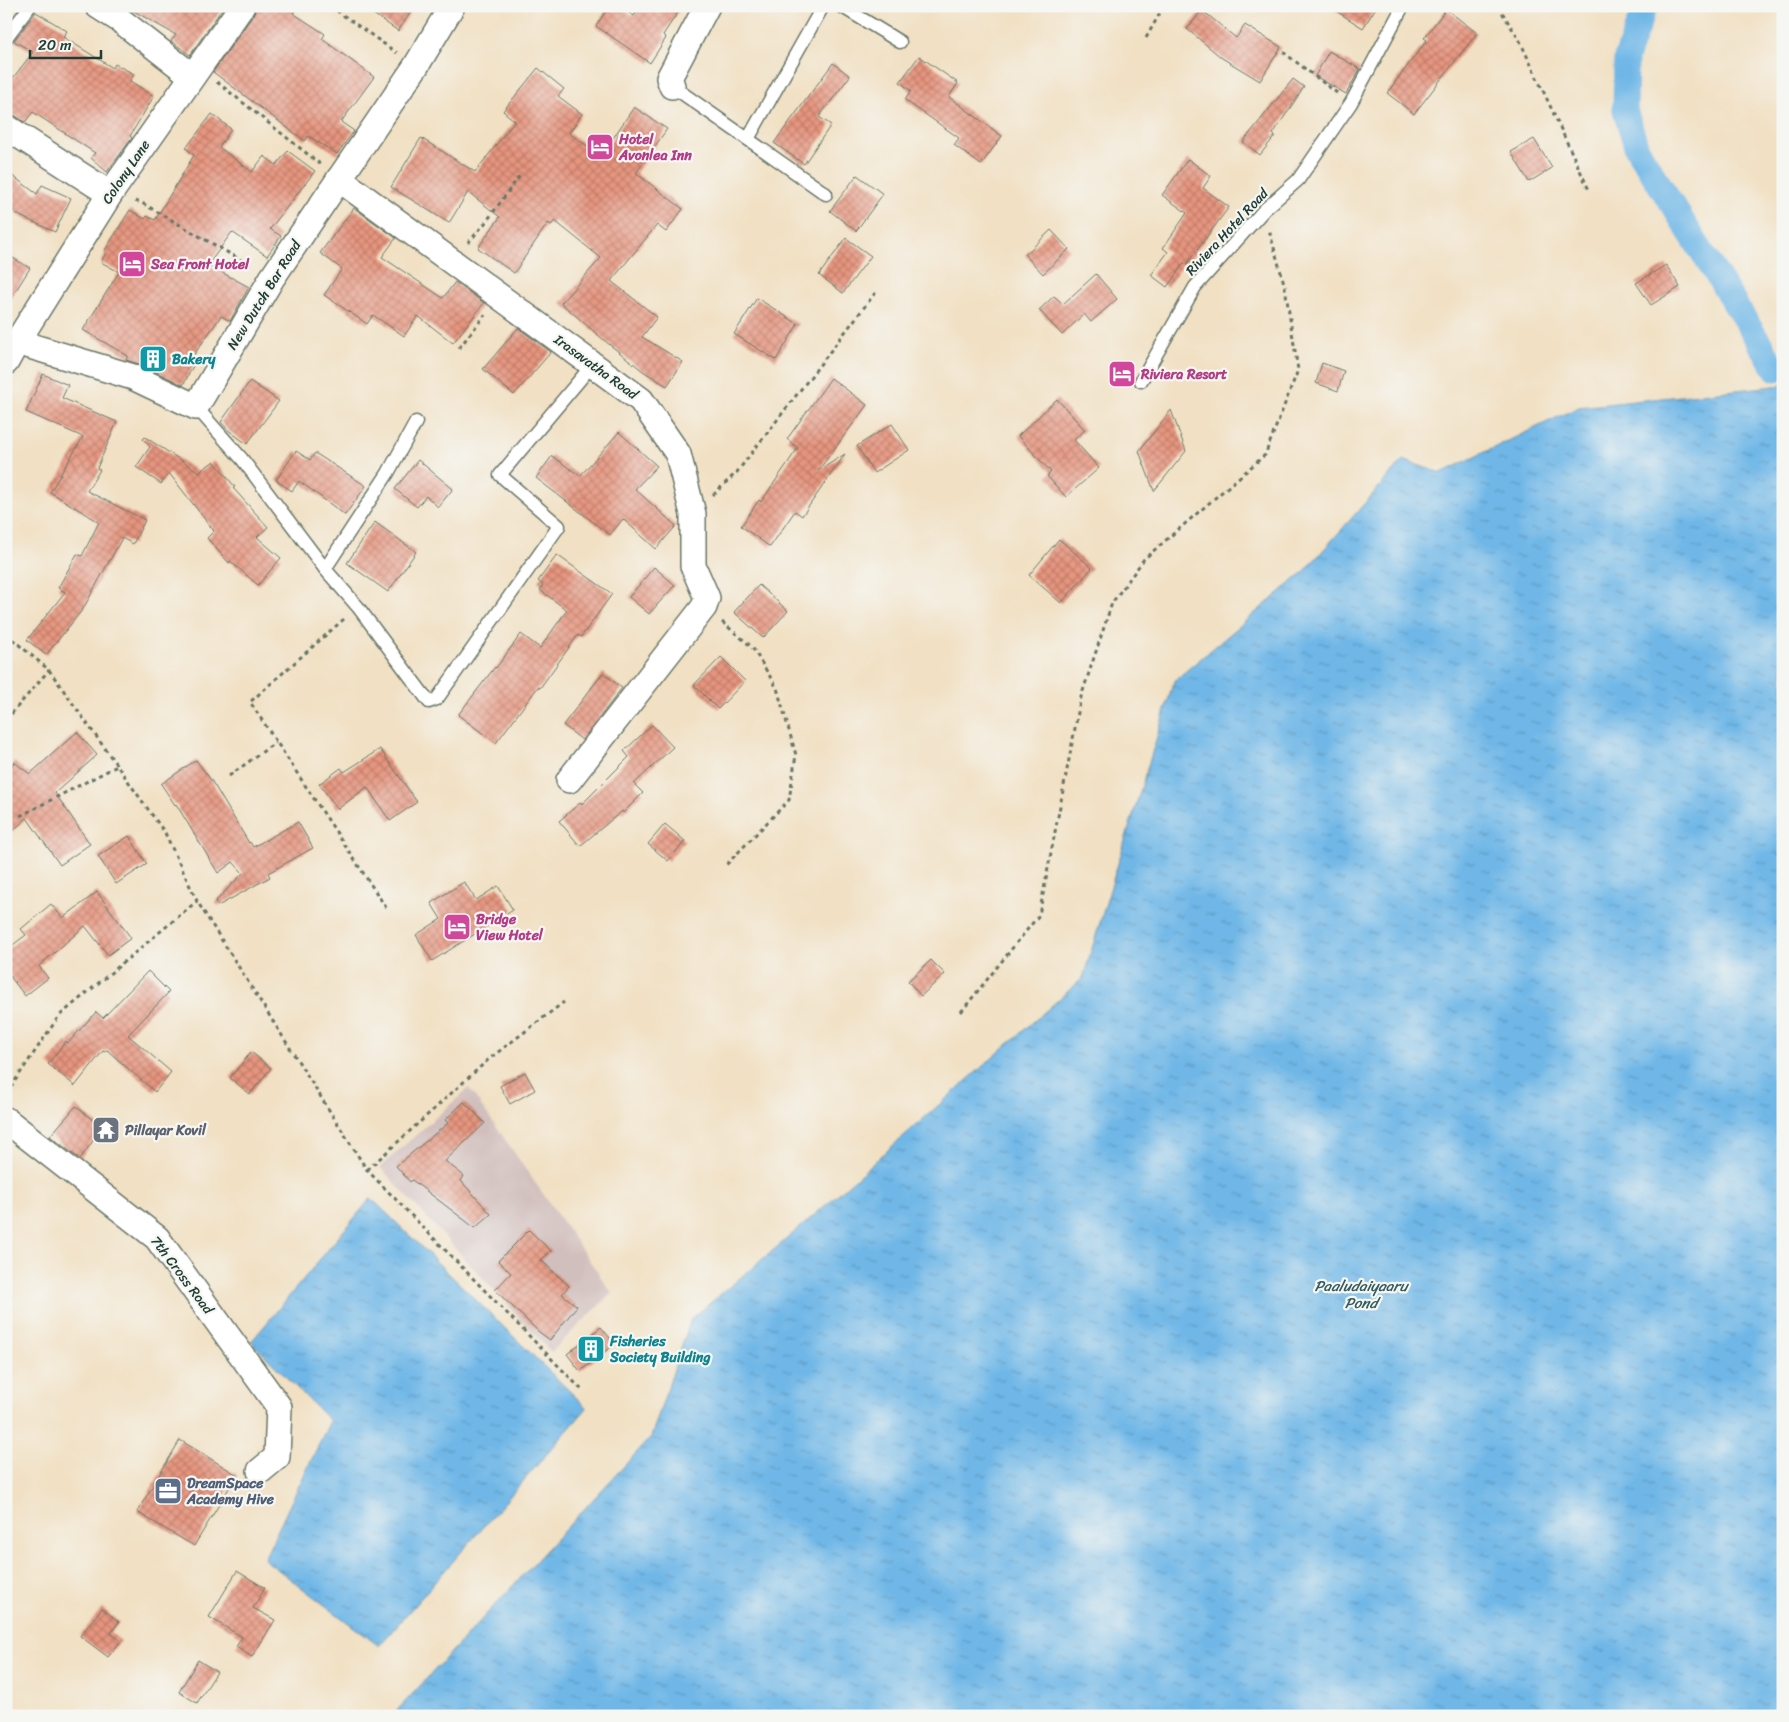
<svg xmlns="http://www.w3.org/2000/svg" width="1789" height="1722" viewBox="0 0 1789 1722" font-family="Sriracha,sans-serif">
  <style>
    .industrial { fill: #d1bfbd }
    .water { fill: url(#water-ripples); stroke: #487a8e }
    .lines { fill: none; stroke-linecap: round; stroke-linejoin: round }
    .canal { stroke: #70b7e7; stroke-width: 25 }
    .building { fill: url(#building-cross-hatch) }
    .service-casing { stroke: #687666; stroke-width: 15 }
    .minor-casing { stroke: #687666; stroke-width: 28 }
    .path { stroke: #687666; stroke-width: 3; stroke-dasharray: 4 4; stroke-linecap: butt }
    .service { stroke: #fff; stroke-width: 12 }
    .minor { stroke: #fff; stroke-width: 25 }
    .labels { text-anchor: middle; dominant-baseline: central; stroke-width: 4.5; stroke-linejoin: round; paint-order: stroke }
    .hotel-label { font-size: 14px; font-weight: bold; fill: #b23c85; stroke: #f6f6f2; text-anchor: start }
    .street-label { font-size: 14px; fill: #1f3d34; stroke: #f6f6f2 }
    .culture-label { font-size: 14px; font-weight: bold; fill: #0d838f; stroke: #f6f6f2; text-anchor: start }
    .worship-label { font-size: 14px; font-weight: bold; fill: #5b616d; stroke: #f6f6f2; text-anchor: start }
    .service-label { font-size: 14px; font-weight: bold; fill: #4e5e75; stroke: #f6f6f2; text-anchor: start }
    .water-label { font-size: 15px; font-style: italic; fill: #335c61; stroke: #f6f6f2 }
  </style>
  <defs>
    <pattern id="water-ripples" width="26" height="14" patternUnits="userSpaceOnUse" patternTransform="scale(1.25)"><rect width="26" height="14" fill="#70b7e7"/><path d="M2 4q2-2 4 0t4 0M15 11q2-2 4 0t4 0" fill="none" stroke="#5b96bc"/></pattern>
    <pattern id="building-cross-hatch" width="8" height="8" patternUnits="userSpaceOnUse" patternTransform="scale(1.25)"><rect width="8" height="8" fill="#e7957f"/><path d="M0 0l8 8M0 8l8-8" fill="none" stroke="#bb7b69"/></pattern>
  </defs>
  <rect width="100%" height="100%" fill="#f6f6f2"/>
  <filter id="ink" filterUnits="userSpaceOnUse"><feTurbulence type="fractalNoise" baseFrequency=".02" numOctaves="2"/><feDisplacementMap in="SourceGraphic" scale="10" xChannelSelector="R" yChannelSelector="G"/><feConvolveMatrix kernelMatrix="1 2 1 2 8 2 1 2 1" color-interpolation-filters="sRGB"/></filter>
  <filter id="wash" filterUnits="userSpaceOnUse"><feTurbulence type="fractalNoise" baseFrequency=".0096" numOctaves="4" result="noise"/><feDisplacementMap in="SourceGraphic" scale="20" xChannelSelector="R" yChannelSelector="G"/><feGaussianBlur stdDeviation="1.12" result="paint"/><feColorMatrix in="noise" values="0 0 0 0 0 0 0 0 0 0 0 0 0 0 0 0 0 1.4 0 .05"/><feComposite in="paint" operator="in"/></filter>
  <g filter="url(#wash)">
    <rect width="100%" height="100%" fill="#f1e0c3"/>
    <polygon class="industrial" points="469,1088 612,1293 551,1352 380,1167"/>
    <g class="water">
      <polygon points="1783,385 1783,1716 392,1716 651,1437 691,1319 795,1232 1083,978 1174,681 1304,572 1403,460 1441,473 1579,407"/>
      <polygon points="371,1198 587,1408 379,1646 264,1559 330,1421 251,1342"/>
    </g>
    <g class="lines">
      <polyline class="canal" points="1645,6 1626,58 1625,110 1637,149 1776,369"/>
    </g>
    <g id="blocks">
      <g class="building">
        <polygon points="125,6 224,6 190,55 171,41 176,35"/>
        <polygon points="256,6 298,6 293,13 325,34 322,39 374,77 341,122 354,131 337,154 308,136 305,141 213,72 254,14"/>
        <polygon points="362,6 415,6 398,31"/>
        <polygon points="609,6 619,6 634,16 640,6 682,6 663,35 666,38 650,63 596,26"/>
        <polygon points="1328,6 1377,6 1363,28"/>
        <polygon points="1446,9 1477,33 1414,114 1387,93 1427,40 1424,38"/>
        <polygon points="1202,10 1236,38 1245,25 1281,47 1260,81 1222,58 1187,29"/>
        <polygon points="36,12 67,31 63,37 113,68 115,64 134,74 130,81 154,96 130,136 132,138 107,172 91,158 95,153 33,112 25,122 14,115 6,113 6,87 33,52 14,41"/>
        <polygon points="1329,51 1360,69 1346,94 1315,76"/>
        <polygon points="919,56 958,83 949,97 1002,136 981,165 954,145 959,138 905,100 911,91 900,82"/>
        <polygon points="833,63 850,76 819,117 831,125 804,164 774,143"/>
        <polygon points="538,68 564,89 558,96 582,114 569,133 601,156 634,107 667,129 636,173 683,209 666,232 657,225 611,281 657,317 642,337 683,362 667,386 643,371 605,341 561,303 601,258 555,221 551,225 548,223 514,273 478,248 500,217 468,192 449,223 391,187 421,138 475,172 515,121 503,111"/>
        <polygon points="1293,79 1304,87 1273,134 1275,136 1260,155 1243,142"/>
        <polygon points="212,114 231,129 219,147 252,172 264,156 276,165 288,151 315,171 270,229 281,236 267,256 232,232 208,265 249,287 230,321 221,316 188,363 193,366 183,385 139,364 126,360 128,356 83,330 119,272 101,262 106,253 104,252 130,210 145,219 147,216 155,220 194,155 186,148"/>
        <polygon points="1534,139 1552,168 1529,182 1511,152"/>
        <polygon points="1188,159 1211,176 1203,188 1229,207 1186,265 1184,263 1167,287 1151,275 1168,252 1163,248 1187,213 1162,195"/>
        <polygon points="6,171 37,194 42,185 71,198 55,232 20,216 6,205"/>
        <polygon points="857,175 883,194 856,231 830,211"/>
        <polygon points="354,208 396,238 382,257 443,298 455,282 484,303 453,343 418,316 404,336 373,315 367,324 324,295 342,269 320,253"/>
        <polygon points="1051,230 1069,249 1043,274 1025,255"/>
        <polygon points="846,238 871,256 843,293 819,275"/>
        <polygon points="6,254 30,268 6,306"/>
        <polygon points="1666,265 1680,287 1651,305 1636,283"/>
        <polygon points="1096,274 1117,299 1091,322 1084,314 1062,335 1039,310 1054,296 1063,304"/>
        <polygon points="757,298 798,324 776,360 734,334"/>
        <polygon points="518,328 551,352 514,395 483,369"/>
        <polygon points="1322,363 1344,371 1338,391 1316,383"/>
        <polygon points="43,374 68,385 62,398 117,422 97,468 100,470 87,491 145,520 133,544 122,538 83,609 46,655 27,640 65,592 58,588 77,554 82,556 99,522 50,492 83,437 26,412"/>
        <polygon points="831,378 867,405 818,471 845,454 802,516 795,511 770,547 741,526 759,500 761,502 798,448 787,439"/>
        <polygon points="250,381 279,401 247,444 228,430 221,422"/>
        <polygon points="1057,399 1085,430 1074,440 1099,468 1066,497 1047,476 1051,472 1018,436"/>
        <polygon points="1171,410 1186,451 1154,491 1139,451"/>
        <polygon points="892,424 909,450 874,473 857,446"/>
        <polygon points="619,432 657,466 635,489 676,526 656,549 623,519 610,535 536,478 552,456 580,476"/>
        <polygon points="145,437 199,472 214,461 235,487 233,488 268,527 257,537 281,558 258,585 230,561 229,563 207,538 214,531 169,473 161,484 136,467 150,447 143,439"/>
        <polygon points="296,451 310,460 315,453 366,486 345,515 299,481 292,491 276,480"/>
        <polygon points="418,460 453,489 438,507 426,496 417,507 395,489"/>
        <polygon points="375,522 416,552 388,592 347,563"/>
        <polygon points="1059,539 1092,568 1061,603 1029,575"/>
        <polygon points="557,555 612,594 581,637 578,635 540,688 538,687 496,743 458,715 495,667 496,668 521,634 540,648 567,610 540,590 543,585 538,581"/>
        <polygon points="654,567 675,585 649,614 629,597"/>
        <polygon points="759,585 788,611 763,638 734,612"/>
        <polygon points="721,657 745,681 718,709 694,685"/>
        <polygon points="603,673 622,688 582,740 563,725"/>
        <polygon points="652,725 673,747 634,784 643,793 623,813 622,811 580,846 559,821 581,802 582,804 629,757 624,751"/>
        <polygon points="77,732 97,755 55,793 90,844 60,865 27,818 6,837 6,774 14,762 30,774"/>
        <polygon points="380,749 417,802 390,821 367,787 338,809 319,784 341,768 344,772"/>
        <polygon points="196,760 211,780 249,843 250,842 253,847 298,822 313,848 268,873 270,877 218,906 215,902 243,873 233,862 218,873 176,804 175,805 161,784"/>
        <polygon points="665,824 685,841 668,861 648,844"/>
        <polygon points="129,836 147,864 116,884 98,856"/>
        <polygon points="464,882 476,900 498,886 513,910 432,961 416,935 441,919 431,903"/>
        <polygon points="97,892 131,938 108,955 85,926 39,966 48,978 25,996 6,971 6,950 26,935 21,929 51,904 63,918"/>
        <polygon points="931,960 945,974 921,996 908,981"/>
        <polygon points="148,971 169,992 128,1035 171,1072 155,1092 107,1050 104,1052 103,1051 75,1086 48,1064 66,1041 68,1043 96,1012 103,1018"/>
        <polygon points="251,1052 271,1068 250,1094 230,1078"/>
        <polygon points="525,1072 535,1090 510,1104 500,1086"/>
        <polygon points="464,1102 485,1123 445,1161 464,1176 461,1181 491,1214 475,1228 412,1180 410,1182 396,1166 448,1123 445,1120"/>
        <polygon points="76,1106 102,1128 80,1159 50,1136"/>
        <polygon points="529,1230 551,1251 541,1260 569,1286 562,1294 577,1306 550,1340 539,1332 495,1290 511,1273 498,1261"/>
        <polygon points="601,1327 615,1344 580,1371 567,1354"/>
        <polygon points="180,1440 237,1475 194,1546 137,1512"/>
        <polygon points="237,1571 265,1588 253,1608 275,1620 252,1657 236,1647 242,1637 209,1617"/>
        <polygon points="102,1608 119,1622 111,1633 121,1641 108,1657 80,1636"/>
        <polygon points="198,1660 217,1672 197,1703 179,1692"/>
      </g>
    </g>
  </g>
  <g filter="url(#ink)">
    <use href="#blocks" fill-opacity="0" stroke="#687666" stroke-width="1"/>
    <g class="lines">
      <defs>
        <g id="service">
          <polyline points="841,6 900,42"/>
          <polyline points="6,38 30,6"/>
          <polyline points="672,86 826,194"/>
          <polyline points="748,139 823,6"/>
          <polyline points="1141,381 1195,287 1264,210 1298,180 1351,103 1403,6"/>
          <polyline points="196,407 242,459 325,569 358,607 429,702 437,699 559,526 500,475 593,364"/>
          <polyline points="325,569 388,473 416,422"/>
        </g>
        <g id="minor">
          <polyline points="98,6 120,20 192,76"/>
          <polyline points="672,86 669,78 707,6"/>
          <polyline points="6,127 110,194"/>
          <polyline points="339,179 641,400 678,454 693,514 693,566 707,598 704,607 569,780"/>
          <polyline points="17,342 110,194 242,6"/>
          <polyline points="6,362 17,342 133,377 196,407 272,278 416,66 452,6"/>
          <polyline points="6,1120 157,1238 279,1407 277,1457 260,1471"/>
        </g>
      </defs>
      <use href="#service" class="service-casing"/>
      <use href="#minor" class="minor-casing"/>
      <g class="path">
        <polyline points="330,6 397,53"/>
        <polyline points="1498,6 1520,41 1590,192"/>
        <polyline points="1146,38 1164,6"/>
        <polyline points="1283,52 1337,93"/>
        <polyline points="217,82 320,164"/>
        <polyline points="135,201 142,203 251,266"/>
        <polyline points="468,243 486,222 521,174"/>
        <polyline points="459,348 485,315"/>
        <polyline points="713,495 737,472 876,292"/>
        <polyline points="344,619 250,702 387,909"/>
        <polyline points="722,622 752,647 777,688 796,755 789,800 725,866"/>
        <polyline points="6,634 49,670 165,833 197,901 367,1170 582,1390"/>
        <polyline points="6,720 49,670"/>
        <polyline points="229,776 276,742"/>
        <polyline points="20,816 117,766"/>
        <polyline points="961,1012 1039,915 1081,697 1112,603 1144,559 1265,455 1298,370 1285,287 1269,230"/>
        <polyline points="6,1094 59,1016 197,901"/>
        <polyline points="367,1170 489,1059 564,1002"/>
      </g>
      <use href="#service" class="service"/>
      <use href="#minor" class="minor"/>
    </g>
  </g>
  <defs>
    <symbol id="hotel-square" viewBox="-11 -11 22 22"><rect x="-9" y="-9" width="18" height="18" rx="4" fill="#d1479c" stroke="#f6f6f2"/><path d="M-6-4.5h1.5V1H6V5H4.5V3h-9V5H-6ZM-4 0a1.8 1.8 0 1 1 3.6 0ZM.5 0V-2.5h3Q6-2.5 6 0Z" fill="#fff"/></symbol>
    <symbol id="building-square" viewBox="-11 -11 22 22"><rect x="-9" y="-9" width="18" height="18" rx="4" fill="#0f9aa8" stroke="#f6f6f2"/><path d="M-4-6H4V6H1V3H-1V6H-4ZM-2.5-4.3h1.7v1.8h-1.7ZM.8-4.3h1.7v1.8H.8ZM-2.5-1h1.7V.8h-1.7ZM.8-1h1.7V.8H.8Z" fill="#fff"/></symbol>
    <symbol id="temple-square" viewBox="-11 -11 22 22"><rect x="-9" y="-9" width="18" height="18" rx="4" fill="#6b7280" stroke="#f6f6f2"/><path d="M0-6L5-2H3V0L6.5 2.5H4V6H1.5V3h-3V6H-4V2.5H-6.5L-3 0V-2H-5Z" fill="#fff"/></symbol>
    <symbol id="office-square" viewBox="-11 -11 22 22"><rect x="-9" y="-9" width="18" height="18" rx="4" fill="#5c6f8a" stroke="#f6f6f2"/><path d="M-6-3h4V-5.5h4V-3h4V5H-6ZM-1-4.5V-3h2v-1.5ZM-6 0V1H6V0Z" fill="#fff"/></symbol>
  </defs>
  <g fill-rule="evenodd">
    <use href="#hotel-square" x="584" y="131" width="32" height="32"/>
    <use href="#hotel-square" x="116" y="248" width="32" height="32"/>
    <use href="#building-square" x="137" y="343" width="32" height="32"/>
    <use href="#hotel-square" x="1106" y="358" width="32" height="32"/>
    <use href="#hotel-square" x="441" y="911" width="32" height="32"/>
    <use href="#temple-square" x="90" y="1114" width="32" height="32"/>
    <use href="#building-square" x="575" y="1333" width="32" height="32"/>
    <use href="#office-square" x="152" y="1475" width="32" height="32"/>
  </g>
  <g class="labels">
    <g class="hotel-label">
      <text x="619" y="139">Hotel<tspan x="619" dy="16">Avonlea Inn</tspan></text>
      <text x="151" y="264">Sea Front Hotel</text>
      <text x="1141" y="374">Riviera Resort</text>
      <text x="476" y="919">Bridge<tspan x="476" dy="16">View Hotel</tspan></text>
    </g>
    <g class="street-label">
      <text transform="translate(126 172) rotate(-56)">Colony Lane</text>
      <text transform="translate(1227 232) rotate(-47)">Riviera Hotel Road</text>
      <text transform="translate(264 295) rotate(-58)">New Dutch Bar Road</text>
      <text transform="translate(596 367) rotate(36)">Irasavatha Road</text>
      <text transform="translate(182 1275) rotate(53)">7th Cross Road</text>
    </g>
    <g class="culture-label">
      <text x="172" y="359">Bakery</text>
      <text x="610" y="1341">Fisheries<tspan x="610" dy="16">Society Building</tspan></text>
    </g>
    <g class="worship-label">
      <text x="125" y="1130">Pillayar Kovil</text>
    </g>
    <g class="service-label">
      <text x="187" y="1483">DreamSpace<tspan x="187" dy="16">Academy Hive</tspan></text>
    </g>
    <g class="water-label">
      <text x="1361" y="1286">Paaludaiyaaru<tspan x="1361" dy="17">Pond</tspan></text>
    </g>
  </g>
  <rect width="1789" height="1722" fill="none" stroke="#f6f6f2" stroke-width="25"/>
  <path d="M30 50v8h71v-8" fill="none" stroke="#1f3d34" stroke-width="2.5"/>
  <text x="38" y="50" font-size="15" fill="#1f3d34" stroke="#f6f6f2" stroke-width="4" paint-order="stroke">20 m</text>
</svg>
